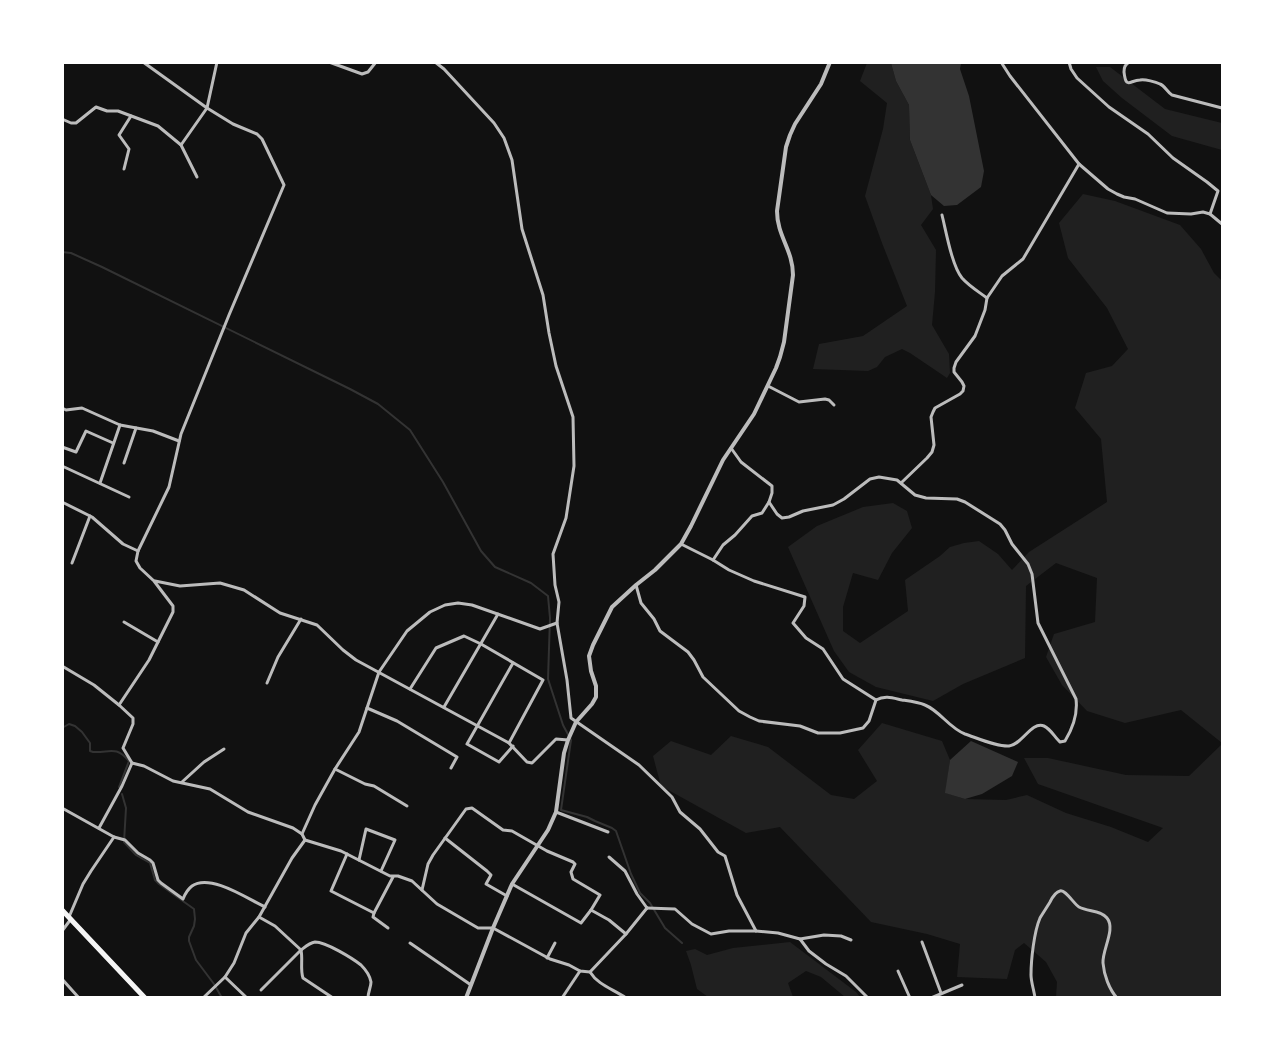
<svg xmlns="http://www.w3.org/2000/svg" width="1285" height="1060" viewBox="0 0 1285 1060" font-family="Mulish,sans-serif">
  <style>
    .green { fill: #202020 }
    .water { fill: #333 }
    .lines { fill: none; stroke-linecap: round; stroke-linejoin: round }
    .stream { stroke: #333; stroke-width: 2 }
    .minor { stroke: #bcbcbc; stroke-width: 3 }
    .tertiary { stroke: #bcbcbc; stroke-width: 4 }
    .trunk { stroke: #f5f5f5; stroke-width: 5 }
  </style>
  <rect width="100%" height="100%" fill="#111"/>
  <g class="green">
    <polygon points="867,63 891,63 896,81 909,105 910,140 931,195 933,209 921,225 936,250 935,292 932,325 949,354 950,373 947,378 910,353 902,349 885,357 877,367 868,371 813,369 819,344 863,336 907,306 882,243 865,196 883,129 887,103 860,81"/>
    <polygon points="1096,67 1110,67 1165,109 1222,123 1222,150 1172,136 1122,98 1103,81"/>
    <polygon points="1083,194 1115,201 1180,225 1201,249 1214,273 1222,281 1222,743 1181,710 1125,723 1087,711 1062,685 1046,657 1054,634 1095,622 1097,578 1056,563 1026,586 1025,658 963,684 933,701 876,687 849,672 834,651 788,547 817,526 863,507 893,503 907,511 912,528 892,553 878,580 853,573 843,607 843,631 860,643 908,611 905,580 940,556 950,547 964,543 979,541 998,554 1012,570 1029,552 1107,502 1101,439 1075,408 1086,373 1112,366 1128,349 1107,308 1068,258 1059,223"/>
    <polygon points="882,723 942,741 950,760 946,793 965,799 1006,800 1027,795 1066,813 1111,827 1148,842 1163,828 1038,784 1024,758 1048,758 1126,775 1189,776 1222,744 1222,997 1056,997 1057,982 1046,962 1024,943 1015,950 1007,979 957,977 960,944 927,934 871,922 780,827 746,833 661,786 653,756 671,741 711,755 731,736 768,747 831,795 854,799 877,781 858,750"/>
    <polygon points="790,942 856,992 860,997 845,997 821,977 806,971 788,983 793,997 708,997 697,989 691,965 686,951 695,949 707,955 733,948"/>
  </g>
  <g class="water">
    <polygon points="891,63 961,63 960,69 969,96 984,171 981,187 957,205 944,206 931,195 910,140 909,105 896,81"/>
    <polygon points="971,741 1018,762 1012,776 982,794 965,799 945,793 950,760"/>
  </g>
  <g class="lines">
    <g class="stream">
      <polyline points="62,252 71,253 102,267 350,389 378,404 410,430 443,482 481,551 495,567 531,583 548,596 550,618 548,679 563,725 571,740 561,810 587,817 595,821 612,828 616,831 631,874 640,893 650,903 665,928 682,943"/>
      <path d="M 62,728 L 69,724 L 75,726 L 82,732 L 90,743 L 90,751 L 93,752 C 110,753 115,745 129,761 L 119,787"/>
      <polyline points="122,794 126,808 124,842 136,855 150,863 155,880 159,884 194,909 195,919 194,926 189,937 189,941 196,960 214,984 222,998"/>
    </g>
    <g class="minor">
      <polyline points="297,62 309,62"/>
      <polyline points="329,62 362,74 368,72 376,62"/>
      <polyline points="435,62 444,69 494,123 504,138 512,160 522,229 543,295 549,333 556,366 573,417 574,466 566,518 553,554 555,585 559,602 557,623 567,680 571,718 639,765 672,797 680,812 700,829 718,852 725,856 737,895 756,931"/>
      <polyline points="1001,62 1010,76 1079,164 1108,189 1117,194 1124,197 1135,199 1167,213 1191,214 1203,212 1210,214 1222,224"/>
      <polyline points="1069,62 1071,69 1077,78 1109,107 1148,134 1173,158 1207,182 1218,191 1210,214"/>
      <path d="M 1129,62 C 1125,65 1124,67 1124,72 C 1126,90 1130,80 1140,80 C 1145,79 1156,82 1160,84 C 1165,86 1167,92 1172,95 L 1222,108"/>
      <polyline points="62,119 71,123 76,123 96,107 107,111 118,111 158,126 181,145 197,177"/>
      <polyline points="181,145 207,108 217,62"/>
      <polyline points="124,169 129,149 119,135 131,116"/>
      <path d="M 942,215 C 946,231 952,266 962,278 C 969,286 979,292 987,298"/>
      <polyline points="768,386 799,402 825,399 829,400 834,405"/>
      <polyline points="62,408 66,410 82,408 120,425 153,431 179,441"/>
      <polyline points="62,447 76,452 86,431 113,443"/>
      <path d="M 731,448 L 741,462 L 772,486 L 772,493 L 769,502 L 777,514 L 782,518 L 789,517 L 803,511 L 833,505 L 844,499 L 870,479 L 879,477 L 897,480 L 915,495 L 926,498 L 957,499 L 965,502 L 1000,524 L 1005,530 L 1012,544 L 1028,564 L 1032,574 L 1038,623 L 1076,699 C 1078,715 1073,728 1065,741 L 1060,742 C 1055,738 1051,729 1044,726 C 1031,721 1023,744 1009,746 C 997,747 977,738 965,734 C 949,728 940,711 925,705 C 918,702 909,701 902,700 C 893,698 885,695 876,700"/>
      <polyline points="124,463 136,428"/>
      <polyline points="62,466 129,497"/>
      <polyline points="100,483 120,425"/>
      <polyline points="901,483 927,458 932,452 934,445 931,417 933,412 935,408 960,394 963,391 964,386 962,382 954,372 954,368 956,362 975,336 985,310 987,298 1002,276 1023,259 1079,164"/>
      <polyline points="62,502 92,517 123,544 138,551"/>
      <polyline points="681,544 713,560 729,570 754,581 805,597 804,606 793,623 806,638 823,649 843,679 876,700"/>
      <polyline points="713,560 723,545 735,535 752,516 762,513 769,502"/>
      <polyline points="72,563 90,516"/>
      <polyline points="155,581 180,586 220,583 244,590 280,613 317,625 343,650 356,660 509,743 527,762 532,763 556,739 568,740"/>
      <polyline points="636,585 641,603 654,619 660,631 688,652 694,660 703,677 739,711 750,717 759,721 800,726 818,733 840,733 863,728 869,721 876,700"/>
      <polyline points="124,622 158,642"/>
      <polyline points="513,663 467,744 499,762 513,746"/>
      <polyline points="62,666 94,685 119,705 133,718 133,724 123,748 132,763 144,766 173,781 210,789 248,812 293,828 302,834"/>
      <polyline points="267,683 278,657 301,619"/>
      <polyline points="410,689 436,648 464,636 481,644 543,680 509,743"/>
      <polyline points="119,705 149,660 173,612 173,606 154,581 140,568 136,561 138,551 169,487 181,434 229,315 284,185 262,139 257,134 233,124 207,108 143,62"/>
      <polyline points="444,707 498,614"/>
      <polyline points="367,708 397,721 457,757 451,768"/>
      <polyline points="335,769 365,784 374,786 407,806"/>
      <polyline points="182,782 204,762 224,749"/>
      <path d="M 62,808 L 114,837 L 125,840 L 138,853 L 150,860 L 153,863 L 158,880 L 161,883 L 183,899 C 185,894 188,889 192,886 C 210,873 248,899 265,907"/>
      <polyline points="556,812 608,832"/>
      <polyline points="99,828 122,786 132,763"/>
      <polyline points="445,838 487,871 491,875 486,884 507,896"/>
      <polyline points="305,840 302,834 315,805 335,769 359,732 379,672 407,631 430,612 445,605 458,603 472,605 540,629 557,623"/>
      <path d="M 305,840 L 341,851 L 390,876 L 398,876 L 412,881 L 437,904 L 478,928 L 493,928 L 550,959 L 569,965 L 580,971 L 590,972 C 598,985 613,989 626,998"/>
      <polyline points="347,854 331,891 374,913 393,877"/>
      <polyline points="609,857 625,871 637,894 647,908"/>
      <polyline points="359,860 366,829 395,840 381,871"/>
      <polyline points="512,884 581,923 591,910 609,920 626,934"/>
      <polyline points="422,890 428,864 433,855 466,809 472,808 503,830 512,831 547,851 573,862 575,864 571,872 573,879 600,895 591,910"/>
      <polyline points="647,908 675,909 692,924 711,934 729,931 756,931 778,933 800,939 824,935 841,936 851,940"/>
      <polyline points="374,913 373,917 388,928"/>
      <polyline points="69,917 83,884 91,871 114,837"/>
      <path d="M 259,917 L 275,926 L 301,950 C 305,947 309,943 315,942 C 326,942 352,958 361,965 C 365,969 370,976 371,982 C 371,987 368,992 368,998"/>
      <polyline points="62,931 71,919"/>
      <polyline points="800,939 809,951 826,964 846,976 868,998"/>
      <polyline points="922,942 941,993"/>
      <polyline points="410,943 471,985"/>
      <path d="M 301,950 C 303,959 300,969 303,978 L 333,998"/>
      <polyline points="547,958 555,943"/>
      <polyline points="898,971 910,998"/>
      <polyline points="590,972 626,934 647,908"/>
      <polyline points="225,977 247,998"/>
      <polyline points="62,979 79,998"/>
      <polyline points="261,990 301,950"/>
      <polyline points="203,998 225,977 234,963 246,933 259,917 292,858 305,840"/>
      <polyline points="562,998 580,971"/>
      <polyline points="931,998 962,985"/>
      <path d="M 1035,998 C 1034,990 1031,982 1031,975 C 1031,960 1034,932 1040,918 C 1043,913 1047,907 1050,902 C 1052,898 1055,892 1060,891 C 1065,889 1074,904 1079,907 C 1088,912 1101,910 1107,918 C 1116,929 1102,950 1103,963 C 1104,975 1109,989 1117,998"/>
    </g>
    <path class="tertiary" d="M 466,998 L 493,928 L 512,884 L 548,830 L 556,812 L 564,753 L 568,740 L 576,722 L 592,704 L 596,697 L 596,686 L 591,671 L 589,656 L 593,645 L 612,607 L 636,585 L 655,570 L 681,544 L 691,526 L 723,460 L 754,414 L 776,368 L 780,357 L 784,342 L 793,275 C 793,250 777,236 777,211 L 786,147 L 790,135 L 795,124 L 821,84 L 830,62"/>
    <polyline class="trunk" points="62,910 145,998"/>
  </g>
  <rect width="1285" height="1060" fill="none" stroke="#ffffff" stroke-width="128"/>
</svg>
